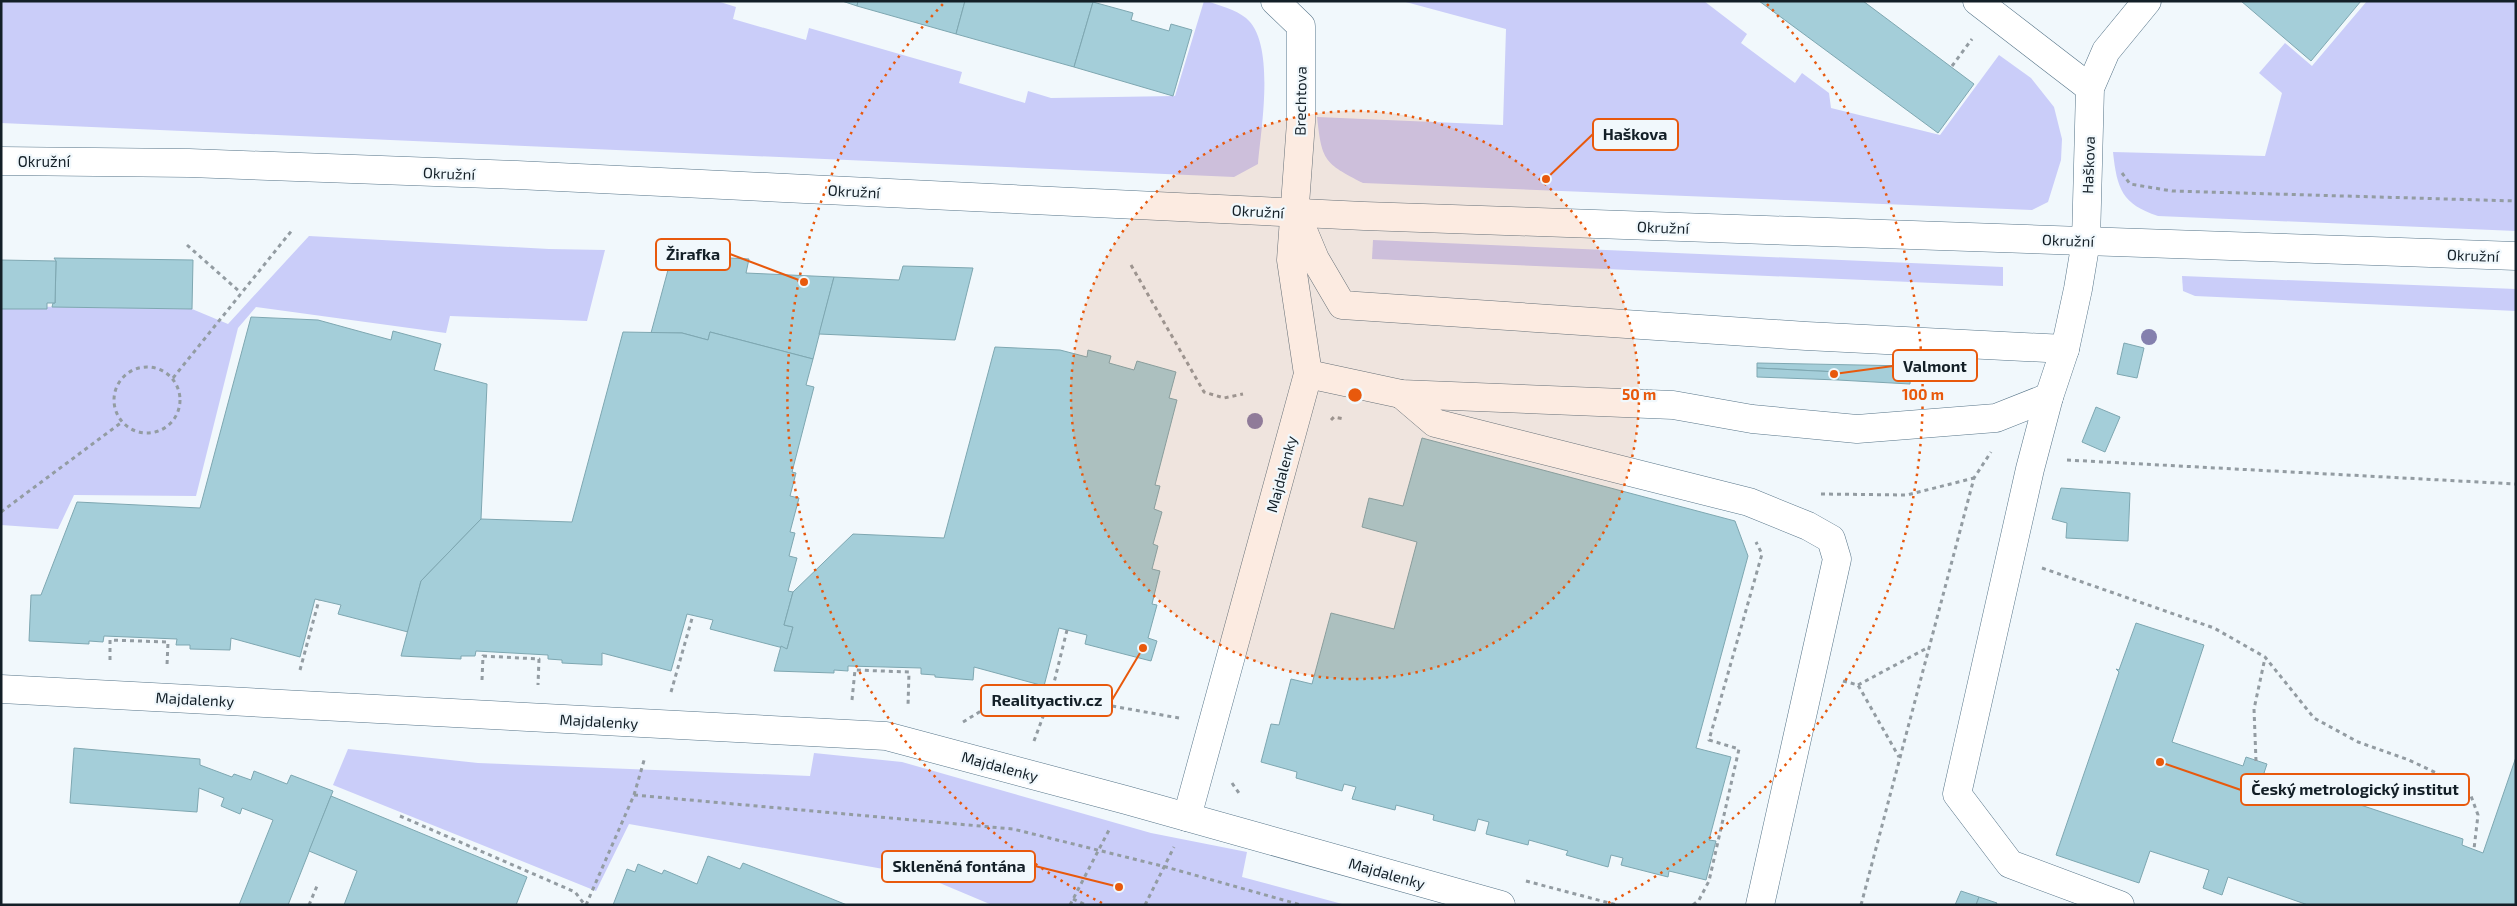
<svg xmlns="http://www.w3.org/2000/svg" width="2517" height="906" viewBox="0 0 2517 906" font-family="'Exo 2',sans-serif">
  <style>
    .green { fill: #cacdf9 }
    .building { fill: #a4ced9; stroke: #7ea7b1 }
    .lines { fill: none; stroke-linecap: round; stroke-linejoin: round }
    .minor-casing { stroke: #577589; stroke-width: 29 }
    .path { stroke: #939ca2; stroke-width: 3; stroke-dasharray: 4 4; stroke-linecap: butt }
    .minor { stroke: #fff; stroke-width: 28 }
    .tree { fill: #8480ae }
    .ring { fill: none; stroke: #e8590c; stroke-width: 2.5; stroke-dasharray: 2.5 5 }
    .labels { text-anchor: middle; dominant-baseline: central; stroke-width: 4.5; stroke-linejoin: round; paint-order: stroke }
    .street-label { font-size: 15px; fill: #131f27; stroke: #f1f8fc }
    .centre { fill: #e8590c; stroke: #f1f8fc; stroke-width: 2.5 }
    .ring-label { font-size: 15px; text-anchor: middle; font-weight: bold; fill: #e8590c; stroke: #f1f8fc; stroke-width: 4.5; stroke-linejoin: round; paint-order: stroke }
    .leader { fill: none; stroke: #e8590c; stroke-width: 2 }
    .callout-dot { fill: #e8590c; stroke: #f1f8fc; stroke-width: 2 }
    .callout { fill: #f1f8fc; stroke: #e8590c; stroke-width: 2 }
    .callout-label { font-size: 16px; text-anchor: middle; font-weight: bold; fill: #131f27 }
  </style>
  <rect width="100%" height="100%" fill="#f1f8fc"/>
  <g class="green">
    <path d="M 1,1 L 717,1 L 736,7 L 733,19 L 806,40 L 809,28 L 962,72 L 959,83 L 1025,103 L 1028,91 L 1051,98 L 1175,96 L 1204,1 L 1207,1 C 1220,6 1235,9 1246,18 C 1276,43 1261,128 1258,164 L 1234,177 L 1,123 Z"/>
    <path d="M 1402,1 L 1704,1 L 1747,34 L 1741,43 L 1795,83 L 1802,73 L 1829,93 L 1831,108 L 1940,135 L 1999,55 L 2031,78 L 2054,107 L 2062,139 L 2061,160 L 2048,202 L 2032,210 L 1363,183 C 1324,163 1322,161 1317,117 L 1503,125 L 1506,29 Z"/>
    <path d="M 2367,1 L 2516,1 L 2516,231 L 2158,216 C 2122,204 2117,189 2113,152 L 2265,156 L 2282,93 L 2259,73 L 2285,43 L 2312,66 Z"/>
    <polygon points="309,236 549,249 605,250 587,321 450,316 446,333 256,307 238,328 196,496 74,495 58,529 1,525 1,306 192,309 228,324"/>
    <polygon points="1373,240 2003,267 2003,286 1372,259"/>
    <polygon points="2182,276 2516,289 2516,311 2195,296 2183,291"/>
    <polygon points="348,749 478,763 810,776 814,753 902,762 1151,833 1247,852 1242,877 1346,905 992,905 923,876 629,824 596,891 333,785"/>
  </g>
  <g class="building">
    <polygon points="842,1 858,1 857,6"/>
    <polygon points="858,1 965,1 956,34 857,6"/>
    <polygon points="965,1 1071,2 1093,2 1074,67 956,34"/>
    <polygon points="1759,1 1863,1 1974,84 1938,133"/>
    <polygon points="2241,1 2361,1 2311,61"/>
    <polygon points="1093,2 1133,13 1131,20 1169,31 1171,24 1192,30 1173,96 1074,67"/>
    <polygon points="672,255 749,259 746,273 834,277 813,359 710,332 708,340 682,333 651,333"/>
    <polygon points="54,258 193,260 192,309 52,307 53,303 55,303 56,261"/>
    <polygon points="1,260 56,261 55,303 47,303 47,309 1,309"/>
    <polygon points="903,266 973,268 955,340 819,334 834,277 899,280"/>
    <polygon points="251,317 318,320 391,340 393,331 441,344 434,370 487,384 481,519 421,581 408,632 338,614 341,605 315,599 300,657 231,638 230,650 190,649 190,645 176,645 177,639 104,636 103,642 89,641 89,644 29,641 31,595 41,595 77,502 200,508"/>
    <polygon points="623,332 682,333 708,340 710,332 813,359 806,385 814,387 792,472 796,473 790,496 799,498 790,532 795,533 789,556 797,558 788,591 793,592 784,625 793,627 787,649 710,629 713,620 687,614 671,671 602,653 602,665 562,663 562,660 548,659 548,655 476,651 475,656 461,656 461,659 401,656 421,581 481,519 572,522"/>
    <polygon points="2124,343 2144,348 2137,378 2117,374"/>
    <polygon points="995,347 1060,350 1087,357 1088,350 1111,356 1109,363 1134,370 1137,361 1176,372 1169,398 1177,400 1155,485 1160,486 1154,509 1162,512 1153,544 1158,546 1152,569 1160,571 1152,604 1157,605 1148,638 1157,641 1151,661 1085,644 1087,635 1059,628 1044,686 974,667 973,680 935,677 935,675 921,674 921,668 848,666 848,671 834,670 834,673 774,671 781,646 787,649 793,627 784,625 793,592 853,534 944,538"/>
    <polygon points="1757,363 1911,366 1910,384 1838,380 1838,372 1757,368"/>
    <polygon points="1757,368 1838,372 1838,380 1757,377"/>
    <polygon points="2096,407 2120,417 2105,452 2082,442"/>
    <polygon points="1422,438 1735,521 1748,556 1696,748 1731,757 1709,840 1716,841 1706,880 1669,871 1668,877 1621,865 1623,858 1611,855 1608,867 1566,855 1568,851 1529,840 1528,845 1486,834 1489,822 1478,819 1475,831 1433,820 1434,815 1396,805 1395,810 1352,799 1356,787 1344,784 1342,791 1296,778 1297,772 1261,762 1271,724 1279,725 1291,679 1312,684 1331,613 1394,629 1417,542 1362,527 1369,498 1403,506"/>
    <polygon points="2061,488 2130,493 2128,541 2066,538 2067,523 2052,519"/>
    <polygon points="2136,623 2204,645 2172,742 2243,766 2246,757 2267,764 2264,773 2463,839 2462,845 2483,853 2516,757 2516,905 2308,905 2228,877 2222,895 2203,888 2209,870 2150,851 2139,883 2056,855 2119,672 2116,669 2119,670"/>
    <polygon points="74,748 200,759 200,765 232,777 234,774 251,780 254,771 287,784 291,775 333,791 288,905 239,905 273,820 242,808 240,814 221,806 224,798 199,788 197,812 70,803"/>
    <polygon points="331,796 527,877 516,905 344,905 357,871 309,851"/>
    <polygon points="708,856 740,869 743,863 847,905 613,905 627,869 635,872 638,864 662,874 664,870 697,884"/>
    <polygon points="1961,891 1979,897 1976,905 1955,905"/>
    <polygon points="1979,897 1997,903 1996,905 1976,905"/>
  </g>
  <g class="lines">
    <defs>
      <g id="minor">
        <polyline points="1977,1 2090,88"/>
        <polyline points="1,161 189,163 517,175 1364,216 2516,256"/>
        <polyline points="1297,216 1315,259 1342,305 1806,336 2065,349"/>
        <polyline points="1308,374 1401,394 1673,405 1752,419 1857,429 1996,418 2049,397"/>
        <polyline points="1401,394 1435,423 1749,502 1808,526 1831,539 1837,559 1760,905"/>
        <polyline points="1,689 886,736 1126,800 1501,905"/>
        <polyline points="1187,817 1308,374 1291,260 1301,122 1301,26 1275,1"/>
        <polyline points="2120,905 2010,864 1957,794 2030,469 2049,397 2065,349 2078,289 2086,241 2090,88 2106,51 2147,1"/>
      </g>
    </defs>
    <use href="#minor" class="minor-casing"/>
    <g class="path">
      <polyline points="1952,66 1972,39"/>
      <polyline points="2122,173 2130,184 2172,191 2516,201"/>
      <polyline points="187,245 240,292"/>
      <polyline points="1131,265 1204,392 1224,398 1243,394"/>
      <circle cx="147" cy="400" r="33"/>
      <polyline points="173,378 293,229"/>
      <polyline points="1331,420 1334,417 1344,419"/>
      <polyline points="2067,460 2516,484"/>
      <polyline points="1821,494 1907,495 1974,478"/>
      <polyline points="1,512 122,422"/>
      <polyline points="2042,568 2214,628 2265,657 2314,718 2358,742 2409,760 2451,780 2471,796 2478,815 2474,849"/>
      <polyline points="110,660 110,640 168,642 167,665"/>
      <polyline points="300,670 319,600"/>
      <polyline points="482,680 483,656 539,659 538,685"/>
      <polyline points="1843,681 1858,685 1899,757"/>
      <polyline points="1858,685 1929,647"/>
      <polyline points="671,692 693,615"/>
      <polyline points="852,700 855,670 909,672 908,706"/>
      <polyline points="963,722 1017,689 1179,718"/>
      <polyline points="1034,741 1051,695 1067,630"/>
      <polyline points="2256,761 2254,709 2265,658"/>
      <polyline points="1232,783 1241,796"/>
      <polyline points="634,795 1013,829 1166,867 1301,905"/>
      <polyline points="400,816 575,892 585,905"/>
      <polyline points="1526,881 1617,905"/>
      <polyline points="1073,899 1086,905"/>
      <polyline points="309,905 317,886"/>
      <polyline points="586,905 634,795 645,757"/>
      <polyline points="1070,905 1109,830"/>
      <polyline points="1145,905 1174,847"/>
      <polyline points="1693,905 1699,900 1709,881 1739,749 1709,740 1762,554 1756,542"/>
      <polyline points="1861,905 1974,478 1991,452"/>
    </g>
    <use href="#minor" class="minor"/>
  </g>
  <g class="tree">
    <circle cx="2149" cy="337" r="8"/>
    <circle cx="1255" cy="421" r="8"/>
  </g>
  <circle cx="1355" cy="395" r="284" fill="#e8590c" fill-opacity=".12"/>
  <g class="ring">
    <circle cx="1355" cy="395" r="284"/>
    <path d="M1102 903A568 568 0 0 1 943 4M1767 4A568 568 0 0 1 1608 903"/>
  </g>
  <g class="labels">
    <g class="street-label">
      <text transform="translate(1300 101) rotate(-89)">Brechtova</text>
      <text x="44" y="161">Okružní</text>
      <text transform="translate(2088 165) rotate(-88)">Haškova</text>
      <text transform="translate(449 173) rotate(2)">Okružní</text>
      <text transform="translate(854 191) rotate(3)">Okružní</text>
      <text transform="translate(1258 211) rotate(3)">Okružní</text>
      <text transform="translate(1663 227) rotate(2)">Okružní</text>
      <text transform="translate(2068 240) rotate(2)">Okružní</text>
      <text transform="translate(2473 255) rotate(2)">Okružní</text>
      <text transform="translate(1281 474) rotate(-75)">Majdalenky</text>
      <text transform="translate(195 699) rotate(3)">Majdalenky</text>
      <text transform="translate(599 721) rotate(3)">Majdalenky</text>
      <text transform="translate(1000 766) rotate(15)">Majdalenky</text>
      <text transform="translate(1387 873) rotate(16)">Majdalenky</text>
    </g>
  </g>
  <circle cx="1355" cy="395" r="8" class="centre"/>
  <g class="ring-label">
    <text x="1639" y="400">50 m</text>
    <text x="1923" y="400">100 m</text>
  </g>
  <path class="leader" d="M1546 179L1593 134M804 282L730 254M1834 374L1893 366M1143 648L1112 700M2160 762L2241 790M1119 887L1035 866"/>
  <g class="callout-dot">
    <circle cx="1546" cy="179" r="5"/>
    <circle cx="804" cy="282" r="5"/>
    <circle cx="1834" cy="374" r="5"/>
    <circle cx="1143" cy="648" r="5"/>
    <circle cx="2160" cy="762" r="5"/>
    <circle cx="1119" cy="887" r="5"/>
  </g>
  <g class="callout">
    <rect x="1593" y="119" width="85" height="31" rx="5"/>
    <rect x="656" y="239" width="74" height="31" rx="5"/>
    <rect x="1893" y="350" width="84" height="31" rx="5"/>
    <rect x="981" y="685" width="131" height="31" rx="5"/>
    <rect x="2241" y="774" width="228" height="31" rx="5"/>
    <rect x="882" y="851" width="153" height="31" rx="5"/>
  </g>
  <g class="callout-label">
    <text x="1635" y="140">Haškova</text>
    <text x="693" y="260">Žirafka</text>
    <text x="1935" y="372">Valmont</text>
    <text x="1047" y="706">Realityactiv.cz</text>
    <text x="2355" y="795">Český metrologický institut</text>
    <text x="959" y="872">Skleněná fontána</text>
  </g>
  <rect width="2517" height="906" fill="none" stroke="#131f27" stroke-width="5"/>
</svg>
